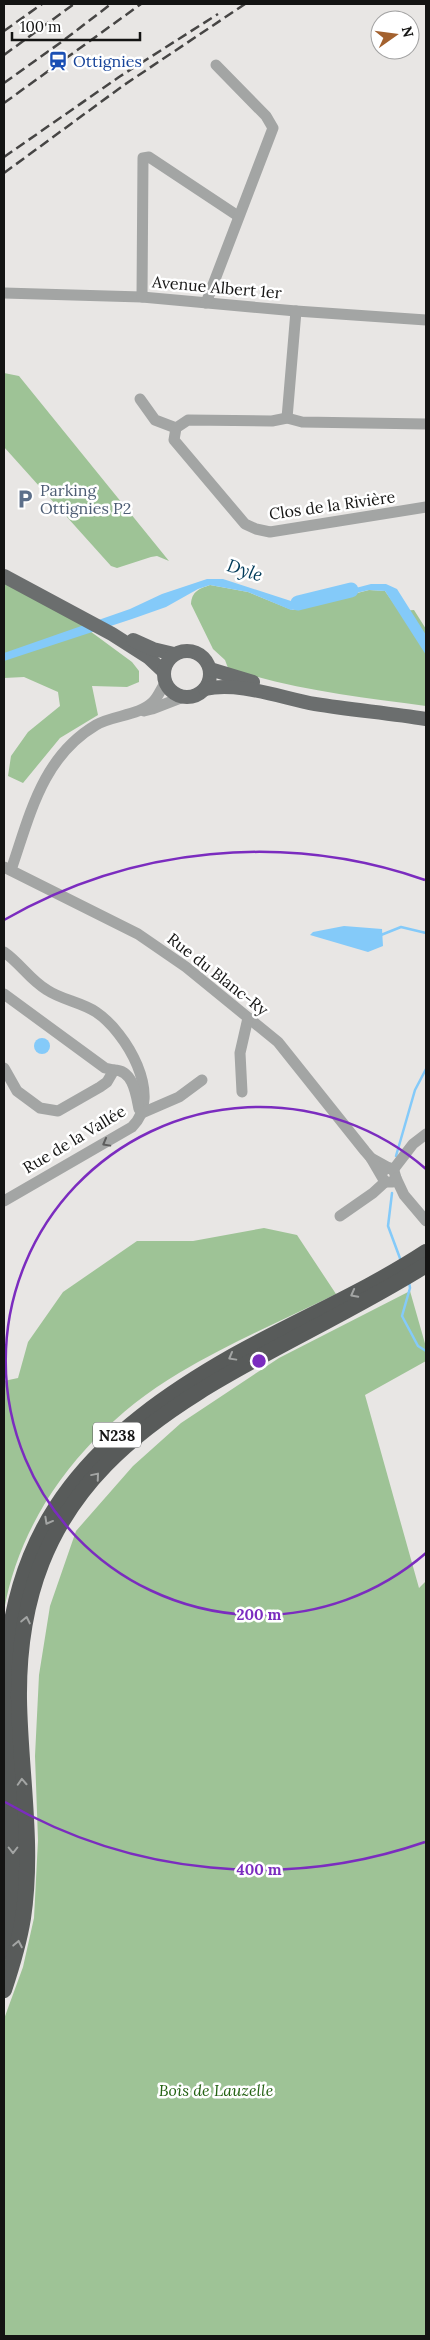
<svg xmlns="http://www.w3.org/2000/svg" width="430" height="2340" viewBox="0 0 430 2340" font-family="Lora,serif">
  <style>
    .green { fill: #9ec396 }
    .water { fill: #84caf9 }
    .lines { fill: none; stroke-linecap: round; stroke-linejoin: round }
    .stream { stroke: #84caf9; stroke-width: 2.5 }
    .river { stroke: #84caf9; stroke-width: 15 }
    .minor { stroke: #a3a5a4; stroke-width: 11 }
    .major { stroke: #6b6e6e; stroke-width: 14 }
    .highway { stroke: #585b5a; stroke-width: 16 }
    .rail { stroke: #464544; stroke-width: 2.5; stroke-dasharray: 10 5; stroke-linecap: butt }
    .oneway { stroke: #5c5c5c }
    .oneway2 { stroke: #a3a5a4 }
    .ring { fill: none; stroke: #7b2cbf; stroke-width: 2.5 }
    .labels { text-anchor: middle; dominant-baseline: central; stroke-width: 5; stroke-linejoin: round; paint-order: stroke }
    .shield { fill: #fff; stroke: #5a5a5a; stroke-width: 1 }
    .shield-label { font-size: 15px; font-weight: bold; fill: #141413 }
    .transit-label { font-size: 16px; fill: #164399; stroke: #fff; text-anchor: start }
    .street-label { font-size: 16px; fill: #141413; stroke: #fff }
    .service-label { font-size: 16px; fill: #4e5e75; stroke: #fff; text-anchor: start }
    .park-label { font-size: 16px; font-style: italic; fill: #246213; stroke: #fff }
    .water-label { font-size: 18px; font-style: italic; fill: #003a59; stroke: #fff }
    .centre { fill: #7b2cbf; stroke: #fff; stroke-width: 2.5 }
    .ring-label { font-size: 15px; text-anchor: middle; font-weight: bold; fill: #7b2cbf; stroke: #fff; stroke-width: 5; stroke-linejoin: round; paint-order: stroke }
  </style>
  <rect width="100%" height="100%" fill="#e8e6e4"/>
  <g class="green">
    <polygon points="4,373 19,376 169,561 157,556 151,557 117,568 111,566 4,447"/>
    <polygon points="4,580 79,623 132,662 139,671 139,682 127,687 92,686 98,715 60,738 23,783 8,776 11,756 28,732 60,706 58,692 24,677 4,678"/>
    <path d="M 210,585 L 248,592 L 292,610 L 369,590 L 385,591 L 399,611 L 414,610 L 426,629 L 426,706 C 359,697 292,690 228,668 L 225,660 L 213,649 L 191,604 C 192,591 199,589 210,585 Z"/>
    <path d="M 264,1228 L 297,1235 L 336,1294 C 283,1320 230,1343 179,1373 C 93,1424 21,1510 4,1611 L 4,1381 L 18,1378 L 28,1342 L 63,1292 L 137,1241 L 193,1241 Z"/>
    <polygon points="410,1291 426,1347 426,1361 365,1395 419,1588 426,1581 426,2336 4,2336 4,2019 23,1967 34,1918 38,1840 35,1756 39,1675 50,1606 76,1531 133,1466 181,1423 279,1358"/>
  </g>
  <g class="water">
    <polygon points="207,579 223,579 291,601 306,601 371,584 386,584 397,589 426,635 426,655 385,591 369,590 343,596 304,608 291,610 248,592 210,585 198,589 166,607 132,619 4,661 4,653 130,609 162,594"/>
    <polygon points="344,926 382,929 383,946 368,952 310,935 313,932"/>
    <circle cx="42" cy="1046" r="8"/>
  </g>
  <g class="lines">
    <g class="stream">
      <polyline points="381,935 401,927 426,933"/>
      <polyline points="396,1156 415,1090 426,1069"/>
      <polyline points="392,1193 388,1226 401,1261"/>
      <polyline points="409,1282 410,1288 402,1316 418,1346 426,1351"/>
    </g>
    <polyline class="river" points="298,603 351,590"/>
    <g class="minor">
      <polyline points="4,293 142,297 296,311 426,320"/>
      <polyline points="142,297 143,158 149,157 238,216"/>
      <polyline points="206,303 273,128 266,116 216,65"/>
      <polyline points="140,399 155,420 176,428"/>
      <polyline points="287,418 296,311"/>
      <polyline points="426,424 302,422 287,418 272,421 188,420 176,428 174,440 245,524 256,529 270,532 426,507"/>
      <polyline points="144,711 152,709 183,697"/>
      <polyline points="4,867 138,934 186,967 278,1042 365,1151 371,1158 389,1168"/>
      <path d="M 11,870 C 30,815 42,757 96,725 C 113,715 139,716 153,702 C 158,697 161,689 165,683"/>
      <path d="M 4,952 C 20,963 30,980 47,990 C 62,1000 81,1002 96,1012 C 126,1032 164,1096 132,1127 L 4,1201"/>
      <polyline points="4,994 105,1068 114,1070 107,1082 100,1087 58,1111 40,1108 17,1091 4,1068"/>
      <path d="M 114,1070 C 133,1070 136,1094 139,1109"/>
      <polyline points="242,1092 240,1053 248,1018"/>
      <polyline points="142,1113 179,1097 202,1080"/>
      <polyline points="371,1158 385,1182 393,1182 396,1178 394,1171 390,1168 385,1169 381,1174"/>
      <polyline points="393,1170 413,1144 426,1134"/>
      <polyline points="396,1178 404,1195 426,1221"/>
      <polyline points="340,1216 373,1193 385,1182"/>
    </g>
    <g class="major">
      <polyline points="4,576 112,634 148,657 164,672"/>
      <polyline points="133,640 153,649 174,654"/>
      <circle cx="187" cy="674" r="23"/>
      <polyline points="210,669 253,682"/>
      <path d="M 205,689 C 238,681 282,698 315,704 C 352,710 389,713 426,719"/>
    </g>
    <g class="highway">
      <path d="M 4,1952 C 24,1863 4,1773 6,1683 C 9,1520 99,1432 233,1356 C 297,1320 365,1292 426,1252"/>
      <path d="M 4,1990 C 12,1966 19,1943 23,1918 C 34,1846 20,1771 19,1699 C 16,1429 239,1382 426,1265"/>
    </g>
    <g class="rail">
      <polyline points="4,31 42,4"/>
      <polyline points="4,55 74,4"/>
      <polyline points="4,83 60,43 111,4"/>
      <polyline points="4,103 141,4"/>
      <polyline points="4,157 119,77 218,14"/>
      <polyline points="4,173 124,85 245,4"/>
    </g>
  </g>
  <defs><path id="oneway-chevron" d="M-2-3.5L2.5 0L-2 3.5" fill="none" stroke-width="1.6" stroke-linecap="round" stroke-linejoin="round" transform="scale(1.25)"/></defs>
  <use class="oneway" href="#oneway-chevron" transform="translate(106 1143) rotate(151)"/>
  <g class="oneway2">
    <use href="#oneway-chevron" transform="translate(354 1294) rotate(152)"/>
    <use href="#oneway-chevron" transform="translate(232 1357) rotate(151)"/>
    <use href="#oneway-chevron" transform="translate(96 1476) rotate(-50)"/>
    <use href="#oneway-chevron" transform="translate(48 1521) rotate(119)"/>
    <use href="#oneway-chevron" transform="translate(26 1620) rotate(-78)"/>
    <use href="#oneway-chevron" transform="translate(22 1782) rotate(-93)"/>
    <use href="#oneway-chevron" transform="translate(13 1850) rotate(90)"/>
    <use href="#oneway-chevron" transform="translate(18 1944) rotate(-79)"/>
  </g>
  <g class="ring">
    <path d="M426 1553A254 254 0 1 1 426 1169"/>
    <path d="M425 1842A509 509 0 0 1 5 1802M4 920A509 509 0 0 1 425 880"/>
  </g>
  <defs>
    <symbol id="station-bare" viewBox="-9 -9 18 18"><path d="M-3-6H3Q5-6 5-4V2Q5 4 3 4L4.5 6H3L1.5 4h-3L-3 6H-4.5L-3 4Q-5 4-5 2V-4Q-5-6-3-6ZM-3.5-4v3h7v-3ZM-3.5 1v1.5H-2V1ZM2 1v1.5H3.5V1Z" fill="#1a4fb4" stroke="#fff" stroke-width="2.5" paint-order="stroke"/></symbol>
    <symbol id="parking-bare" viewBox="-9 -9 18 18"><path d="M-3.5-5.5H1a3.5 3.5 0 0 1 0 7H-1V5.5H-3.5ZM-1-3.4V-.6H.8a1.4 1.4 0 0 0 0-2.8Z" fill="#5c6f8a" stroke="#fff" stroke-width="2.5" paint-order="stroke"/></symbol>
  </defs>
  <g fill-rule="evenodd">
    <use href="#station-bare" x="44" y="47" width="28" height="28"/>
    <use href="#parking-bare" x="11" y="485" width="28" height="28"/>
  </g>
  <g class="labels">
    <rect class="shield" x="93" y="1422.5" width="48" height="25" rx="4"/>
    <g class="shield-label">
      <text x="117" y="1435">N238</text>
    </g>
    <g class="transit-label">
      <text x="73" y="61">Ottignies</text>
    </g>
    <g class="street-label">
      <text transform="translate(217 287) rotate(5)">Avenue Albert 1er</text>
      <text transform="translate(332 505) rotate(-8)">Clos de la Rivière</text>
      <text transform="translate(218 974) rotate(38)">Rue du Blanc-Ry</text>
      <text transform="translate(74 1139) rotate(-31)">Rue de la Vallée</text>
    </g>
    <g class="service-label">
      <text x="40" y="490">Parking<tspan x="40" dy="18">Ottignies P2</tspan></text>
    </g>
    <g class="park-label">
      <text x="216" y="2090">Bois de Lauzelle</text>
    </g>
    <g class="water-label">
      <text transform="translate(245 570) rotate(18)">Dyle</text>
    </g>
  </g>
  <circle cx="259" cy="1361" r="8" class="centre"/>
  <g class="ring-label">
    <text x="259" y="1620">200 m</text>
    <text x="259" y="1875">400 m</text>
  </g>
  <rect width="430" height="2340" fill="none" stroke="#141413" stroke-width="10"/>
  <g transform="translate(395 35) rotate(76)"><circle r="24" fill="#ffffff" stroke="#a1a1a1"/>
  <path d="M0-4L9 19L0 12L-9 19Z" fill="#a3612e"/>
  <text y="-8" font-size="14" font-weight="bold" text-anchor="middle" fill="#141413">N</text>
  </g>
  <path d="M12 32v8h128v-8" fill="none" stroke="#141413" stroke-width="2.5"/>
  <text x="20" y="32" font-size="15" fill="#141413" stroke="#ffffff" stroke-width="4" paint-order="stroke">100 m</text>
</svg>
